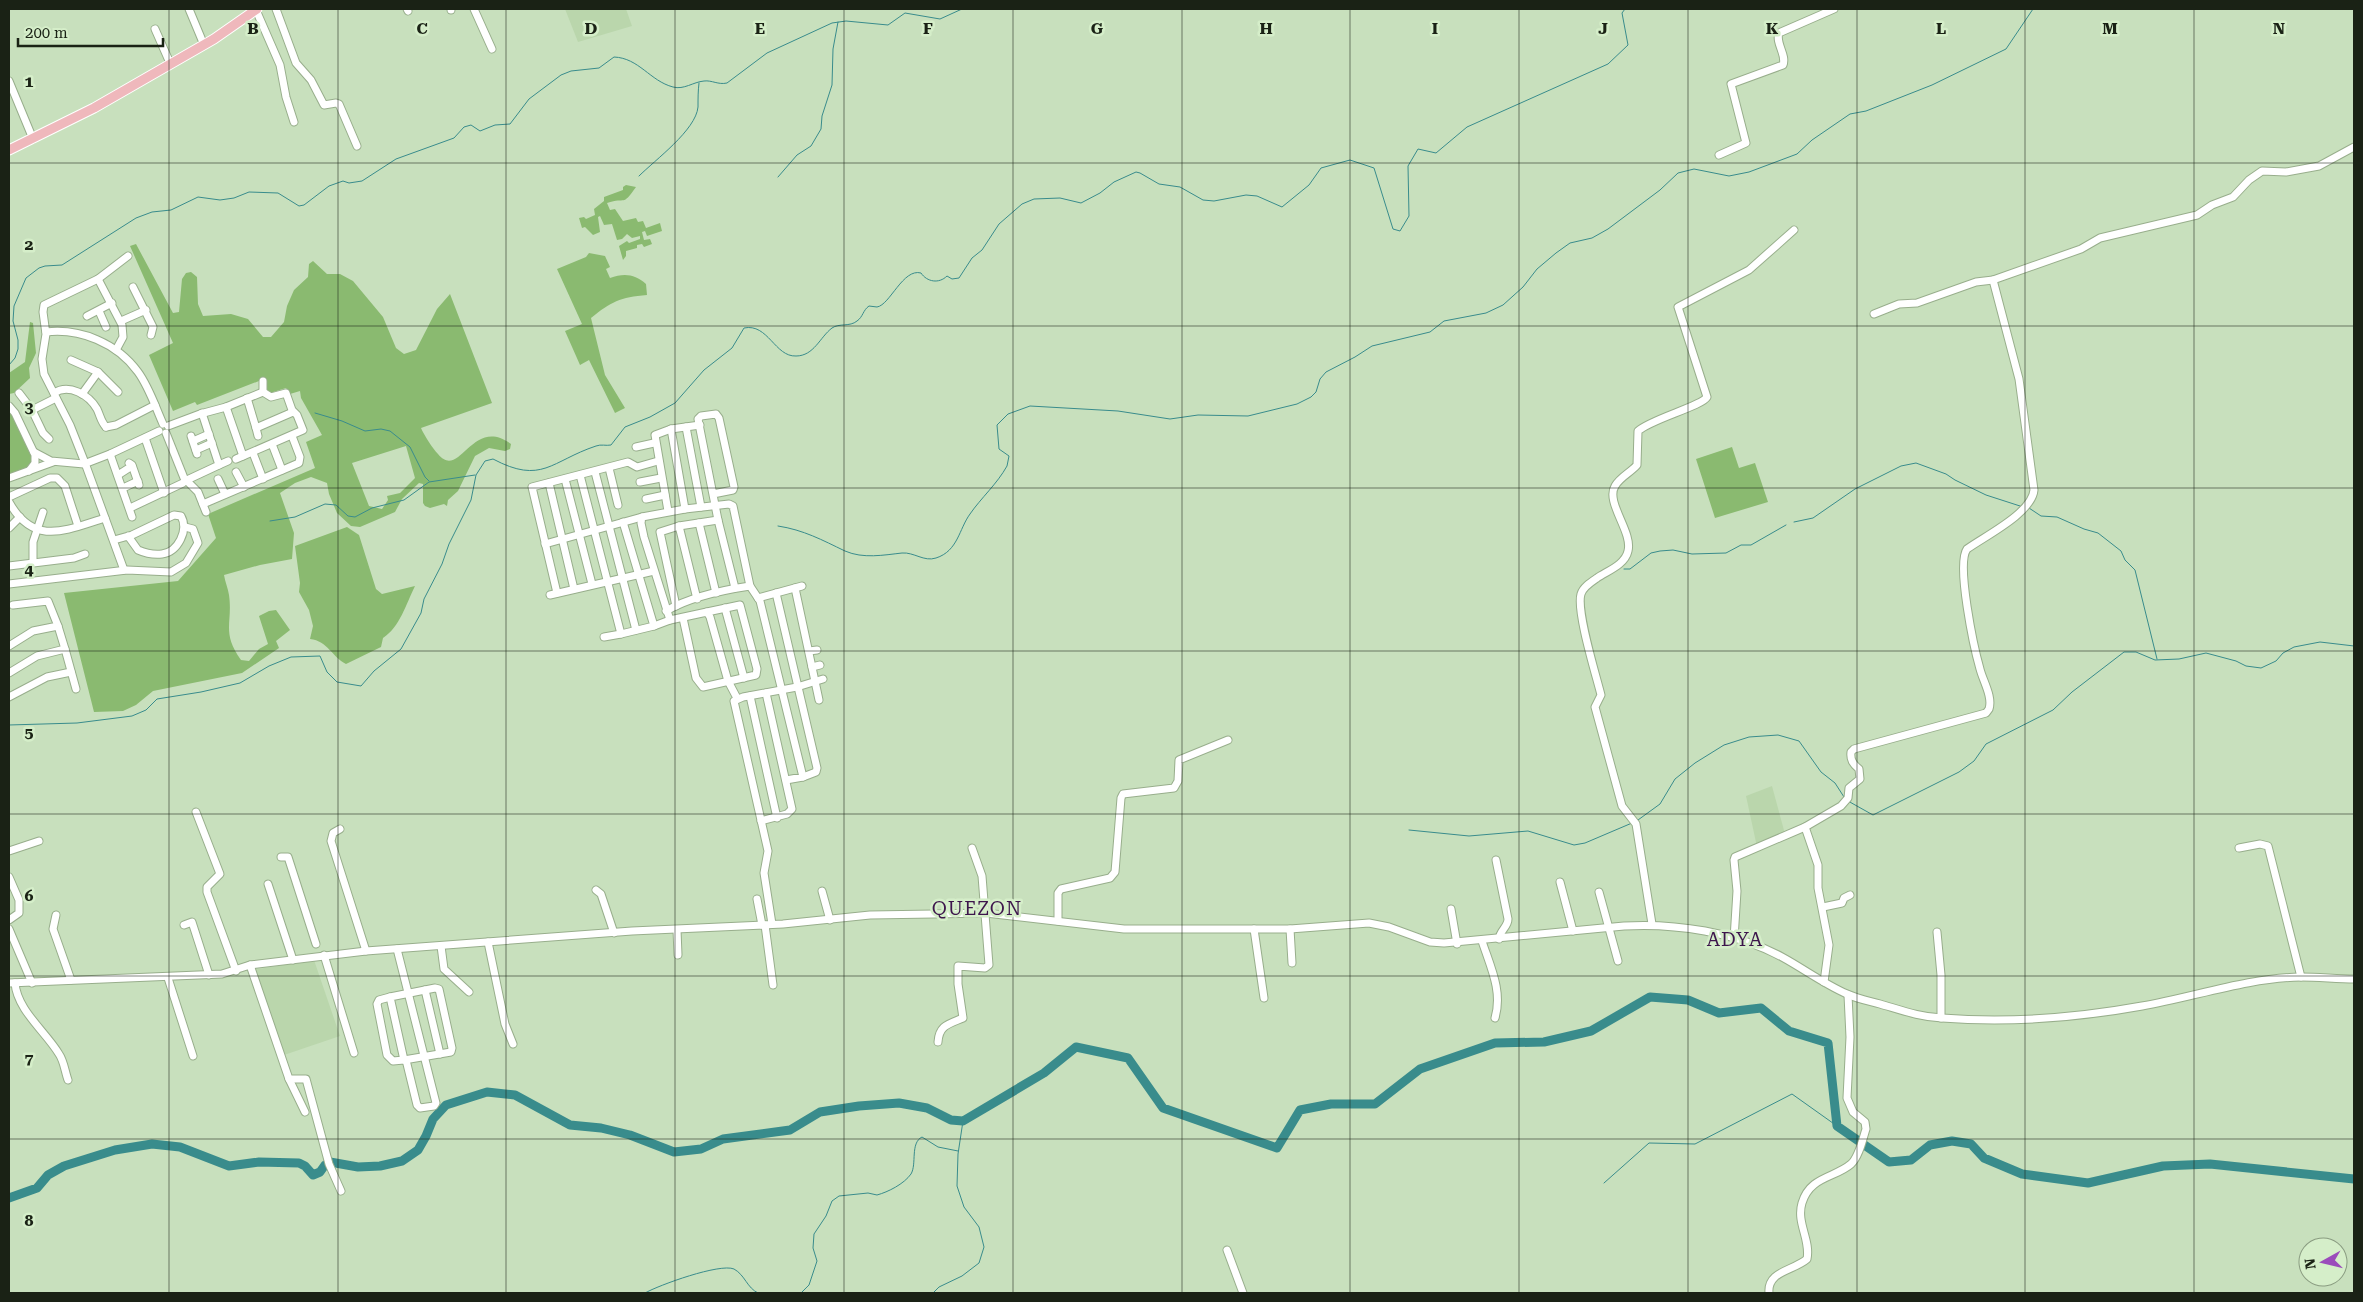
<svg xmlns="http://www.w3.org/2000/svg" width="2363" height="1302" viewBox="0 0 2363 1302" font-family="'Roboto Serif',serif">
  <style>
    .built { fill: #bad6ac }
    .green { fill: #8aba70; fill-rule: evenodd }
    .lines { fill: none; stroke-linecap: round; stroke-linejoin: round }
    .stream { stroke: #398c8c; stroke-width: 1 }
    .river { stroke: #398c8c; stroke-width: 9 }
    .minor-casing { stroke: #98ae8c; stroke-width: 9 }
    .major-casing { stroke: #fff; stroke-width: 11 }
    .minor { stroke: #fff; stroke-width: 7 }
    .major { stroke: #efb8bc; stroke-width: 9 }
    .grid { fill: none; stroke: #1a2215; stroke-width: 1; stroke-opacity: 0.55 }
    .labels { text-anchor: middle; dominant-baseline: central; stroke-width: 5; stroke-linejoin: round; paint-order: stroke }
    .quarter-label { font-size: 19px; letter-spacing: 1px; fill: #3d164c; stroke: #d5eec9 }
    .grid-label { font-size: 16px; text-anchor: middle; font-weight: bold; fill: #1a2215; stroke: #d5eec9; stroke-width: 5; stroke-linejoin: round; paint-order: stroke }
  </style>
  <rect width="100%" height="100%" fill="#c8e0bd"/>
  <g class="built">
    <polygon points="565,9 626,9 632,26 578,42"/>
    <polygon points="1772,786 1785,834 1757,847 1746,796"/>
    <polygon points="314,960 340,1036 284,1055 253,970"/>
  </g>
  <g class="green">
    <path d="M 626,185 L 636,187 C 621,208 627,196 607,203 L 610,210 L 615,209 L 623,221 L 636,218 L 638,222 L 643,221 L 646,228 L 660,223 L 662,231 L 647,236 L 645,231 L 642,232 L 644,240 L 650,239 L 652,244 L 644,247 L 642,244 L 637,245 L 637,248 L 626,251 L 626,256 L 623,260 L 619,246 L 627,241 L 629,243 L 640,239 L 640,236 L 632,238 L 627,234 L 622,239 L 617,240 L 612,224 L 604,225 L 600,216 L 598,217 L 600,232 L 593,235 L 585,227 L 582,228 L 579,218 L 584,217 L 586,219 L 595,215 L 594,209 L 604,201 L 604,197 L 623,190 L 623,187 Z"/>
    <path d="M 136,244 L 173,313 L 179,312 L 182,279 L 186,273 L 191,272 L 197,277 L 198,304 L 203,316 L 231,314 L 248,319 L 263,337 L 271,337 L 284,322 L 287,306 L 294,290 L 308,277 L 309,264 L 313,261 L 327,274 L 340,274 L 353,281 L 383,317 L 396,348 L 404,354 L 416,350 L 437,309 L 450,294 L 492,403 L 421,428 C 424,435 433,449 438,454 C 460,481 472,415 511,444 L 510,449 L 505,451 L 489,448 L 475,456 L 458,491 L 448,500 L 447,506 L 444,504 L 430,508 L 425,506 L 423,503 L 423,484 L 419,483 L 402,499 L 395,512 L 360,527 L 351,526 L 337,513 L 329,494 L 327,483 L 311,477 L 295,483 L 280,493 L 294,533 L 292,559 L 260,565 L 224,575 C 225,582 228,588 229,595 C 233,623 221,632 241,660 L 249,661 L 259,649 L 268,644 L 259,616 L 269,611 L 276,610 L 290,630 L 276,641 L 279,648 L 242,673 L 153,691 L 136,705 L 123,711 L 94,712 L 64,593 L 178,581 L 216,538 L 208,514 L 315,468 L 306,442 L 322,435 L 301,398 L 300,391 L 290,394 L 286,388 L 270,393 L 267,392 L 264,379 L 197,405 L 195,402 L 173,411 L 149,355 L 173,343 L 130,246 ZM 406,446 L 415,478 L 400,493 L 387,496 L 388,500 L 382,509 L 369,506 L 352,463 Z"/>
    <path d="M 589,253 L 605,256 L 610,267 L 606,269 L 610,278 C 624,273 635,274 646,284 L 647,295 C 620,297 611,302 591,318 L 605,375 L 625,408 L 615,413 L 589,360 L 580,365 L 565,331 L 582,324 L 557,269 L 586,257 Z"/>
    <polygon points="30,322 33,323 36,353 29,368 30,378 14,393 9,394 9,373 25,362"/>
    <polygon points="9,410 33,457 30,467 9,476"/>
    <polygon points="1732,447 1739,468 1755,463 1768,502 1715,518 1696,459"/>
    <path d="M 347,527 L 359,535 L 376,589 L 382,594 L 415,586 C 406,604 400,627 383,638 L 381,647 L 346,664 C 332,657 328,641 310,639 L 313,626 L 309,610 L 299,592 L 300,583 L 295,546 Z"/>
  </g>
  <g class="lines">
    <g class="stream">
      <path d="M 639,176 C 655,160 696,130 698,107 C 698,99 698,91 699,83"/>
      <polyline points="778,177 797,155 811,146 821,129 822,116 832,85 833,49 838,22"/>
      <path d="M 9,365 L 15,358 L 18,349 L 18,340 L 13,321 L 14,306 L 26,278 L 39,268 L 45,266 L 62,265 L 136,218 L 152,212 L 171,210 L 198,197 L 220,200 L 234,198 L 249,192 L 278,193 L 299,206 L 304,205 L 329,186 L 343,181 L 349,183 L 362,181 L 396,159 L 454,138 L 464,127 L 471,125 L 480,131 L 495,125 L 510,124 L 529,99 L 561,75 L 571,71 L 599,68 L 614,57 C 639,58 650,81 673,87 C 684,90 693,82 704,81 C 712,80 718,85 727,83 L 767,53 L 832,23 L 846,21 L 888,25 L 905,13 L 940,19 L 962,9"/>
      <polyline points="315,413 342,421 365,431 381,429 390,431 410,447 425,477 429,481"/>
      <polyline points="2029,508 2041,516 2057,517 2084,529 2098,533 2121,551 2125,560 2135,570 2157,659"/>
      <polyline points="270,521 295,517 325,504 336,505 348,516 355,517 372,508 404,500 429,482 475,475"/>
      <polyline points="1794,522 1813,518 1855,489 1901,466 1916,463 1946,474 1955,480 1986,495 2020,506"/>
      <path d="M 778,526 C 804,530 822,540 845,551 C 863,559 884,555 902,553 C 914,552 924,562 936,558 C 958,551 959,529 970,514 C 981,498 997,484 1007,466 L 1009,456 L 999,449 L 997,425 L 1008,414 L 1030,406 L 1118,411 L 1170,419 L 1198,415 L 1248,416 L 1297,404 L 1311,397 L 1316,392 L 1320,379 L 1326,372 L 1355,357 L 1372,346 L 1430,332 L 1444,321 L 1486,313 L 1503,305 L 1523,287 L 1537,269 L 1556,253 L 1570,243 L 1592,238 L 1608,229 L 1660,190 L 1678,173 L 1694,169 L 1729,176 L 1749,172 L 1797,154 L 1812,140 L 1850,114 L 1866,111 L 1932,85 L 2006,49 L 2033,9"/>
      <polyline points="1624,569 1630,569 1651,553 1660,551 1673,550 1692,554 1726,553 1741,545 1751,545 1786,525"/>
      <path d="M 9,725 L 77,723 L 132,716 L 146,710 L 157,699 L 201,692 L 240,683 L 269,666 L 291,657 L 320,656 L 327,672 L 337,682 L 361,686 L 374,671 L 401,649 L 421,613 L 424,599 L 442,564 L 449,544 L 471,500 L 476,475 L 485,461 L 493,459 C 542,485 551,461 596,446 C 601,444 606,446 611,445 L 625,427 L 650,417 L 675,403 L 704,370 L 732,348 L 744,328 C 768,323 775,357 796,356 C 814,356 820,337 832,328 C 839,323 850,327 857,321 C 863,317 863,310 869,306 C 872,306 874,307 877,307 C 890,305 903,268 921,273 C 927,282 939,284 947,276 L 952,279 L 959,278 L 972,258 L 982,250 L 999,224 L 1022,204 L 1034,199 L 1060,198 L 1081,203 L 1100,193 L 1114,182 L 1136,172 L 1140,173 L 1159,184 L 1180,187 L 1203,200 L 1214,201 L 1246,195 L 1257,196 L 1282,207 L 1309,185 L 1321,168 L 1350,160 L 1374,168 L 1393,229 L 1400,231 L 1409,216 L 1408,166 L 1418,149 L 1436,153 L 1467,127 L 1608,64 L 1628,45 L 1622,13 L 1625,9"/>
      <polyline points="1848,801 1873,815 1959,772 1974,761 1986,744 2053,710 2072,692 2124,652 2136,652 2155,660 2179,659 2206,653 2236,661 2246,666 2261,668 2276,661 2283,653 2294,647 2320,642 2354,646"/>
      <polyline points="1638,820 1660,804 1675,779 1695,763 1724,745 1749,737 1778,735 1799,741 1821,772 1835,783 1844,797"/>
      <polyline points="1409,830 1469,836 1528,831 1574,845 1585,843 1632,823"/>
      <polyline points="1604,1183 1649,1143 1695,1144 1792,1094 1837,1126"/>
      <path d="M 645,1293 C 659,1285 720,1263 734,1269 C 745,1275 747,1288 758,1293"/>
      <path d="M 801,1293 L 809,1285 L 817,1261 L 813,1248 L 814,1234 L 826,1216 L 832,1201 L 839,1196 L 868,1193 L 877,1195 C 888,1192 904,1184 911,1174 C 917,1164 910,1143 922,1137 L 938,1147 L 958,1151"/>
      <polyline points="933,1293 939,1287 962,1276 979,1263 984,1247 979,1227 964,1207 957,1186 958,1154 963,1121"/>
    </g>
    <polyline class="river" points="9,1198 37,1188 48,1175 64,1166 115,1150 152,1144 180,1147 229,1166 259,1162 299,1163 305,1166 313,1175 320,1172 325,1165 330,1162 358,1167 380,1166 402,1161 418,1150 426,1136 433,1119 446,1105 487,1092 515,1095 570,1125 601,1128 630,1135 674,1152 701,1149 723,1139 790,1130 820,1112 859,1106 899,1103 927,1108 951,1120 963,1121 1044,1073 1076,1047 1128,1058 1163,1108 1277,1148 1300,1110 1331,1104 1375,1104 1420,1069 1495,1043 1544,1042 1591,1031 1650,997 1688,1000 1719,1013 1761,1008 1789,1031 1828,1043 1837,1126 1889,1162 1911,1160 1930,1145 1952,1141 1971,1144 1984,1158 2022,1174 2088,1183 2163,1166 2210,1164 2354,1179"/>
    <defs>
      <g id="minor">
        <polyline points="189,9 204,45"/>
        <polyline points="276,9 296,63 311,80 324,105 336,103 339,104 357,146"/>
        <polyline points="407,9 408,11"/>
        <polyline points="451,9 451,10"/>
        <polyline points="474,9 492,49"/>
        <polyline points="256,10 280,65 286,97 294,122"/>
        <polyline points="155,29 170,63"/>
        <polyline points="9,81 33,139"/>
        <path d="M 1719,155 L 1746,143 L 1731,84 L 1783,65 C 1787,55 1775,43 1779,33 L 1834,9"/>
        <polyline points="98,279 122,325 123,337 116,350"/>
        <polyline points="133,287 153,327 151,335"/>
        <polyline points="99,311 106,327"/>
        <polyline points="1874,314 1899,304 1917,303 1976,282 1993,280"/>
        <polyline points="87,316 112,303"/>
        <polyline points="121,321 146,310"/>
        <path d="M 46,332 C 80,328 117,343 138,372 C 149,387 155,406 163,424"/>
        <polyline points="71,360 98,372 118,392"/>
        <polyline points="263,381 263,392"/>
        <polyline points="19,393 32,410"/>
        <path d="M 54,393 C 69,383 89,395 97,409 C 100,415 101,422 106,427"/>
        <polyline points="82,394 98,372"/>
        <polyline points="247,398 256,428 293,412"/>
        <polyline points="9,406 15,413 35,455 35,463 29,471"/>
        <polyline points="226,407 263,392"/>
        <polyline points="168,426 200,414 226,407 243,456"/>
        <polyline points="106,427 116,425 155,405"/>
        <polyline points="686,427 701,507"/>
        <polyline points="256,428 258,436"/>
        <polyline points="671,429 685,509"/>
        <polyline points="166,433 184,478"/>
        <polyline points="191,436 197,454"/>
        <polyline points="145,438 164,493"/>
        <polyline points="49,439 43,433 32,410 56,398"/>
        <polyline points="193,441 209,434"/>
        <polyline points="272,444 282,470"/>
        <polyline points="636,447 654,443"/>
        <polyline points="196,450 212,443"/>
        <polyline points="34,452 51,461 84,464 110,454 159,431"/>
        <polyline points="253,453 263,479"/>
        <polyline points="110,454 132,517"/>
        <polyline points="236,459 303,430 297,415 292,410 286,393 271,397 263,392"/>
        <polyline points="129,463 132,465 139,485"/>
        <polyline points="219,465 228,461"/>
        <polyline points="609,468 618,505"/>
        <polyline points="236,472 244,487"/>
        <polyline points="595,472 636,630"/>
        <polyline points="118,475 132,466"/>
        <polyline points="580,475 621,634 654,626 623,522"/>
        <polyline points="9,478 53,462"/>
        <polyline points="189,479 219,465 202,413"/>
        <polyline points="218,479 225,494"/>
        <polyline points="565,479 592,584"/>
        <polyline points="640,482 661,478"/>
        <polyline points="189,483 198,492 206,512"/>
        <polyline points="549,483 574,589"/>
        <polyline points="123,488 138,481"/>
        <polyline points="713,494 733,490 734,487 719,418 716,414 701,416 698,419 718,520 735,588"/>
        <polyline points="9,497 50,478 57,478 65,486 78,526"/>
        <polyline points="646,499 665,495"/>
        <path d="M 9,502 C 34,547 66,530 105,518"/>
        <polyline points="203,504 299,463 300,457 292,436"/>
        <polyline points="130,508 183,483"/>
        <polyline points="668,511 655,435 671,429 700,425"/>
        <polyline points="699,523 716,593"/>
        <polyline points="679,526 697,599"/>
        <polyline points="9,528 20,517"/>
        <path d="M 114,540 L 132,535 L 174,515 L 181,516 C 189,530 178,552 162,554 C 154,555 145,553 138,550 L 128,536"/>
        <polyline points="545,544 642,517"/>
        <polyline points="33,562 33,542 43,512"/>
        <polyline points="9,566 74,558 85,554"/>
        <polyline points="124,570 85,463 70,425 44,374 42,359 46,334 43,312 44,305 98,279 128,256"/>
        <polyline points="9,584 127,570 171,572 186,563 198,543 193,529 185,527"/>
        <polyline points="795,588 819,700"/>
        <polyline points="557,593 532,487 628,462 637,467 658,461"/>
        <polyline points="776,593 817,768 816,772 803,777"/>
        <polyline points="550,595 654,571"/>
        <polyline points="758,598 802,586"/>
        <polyline points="676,606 660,532 679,526 718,520"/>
        <polyline points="725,608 744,678"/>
        <path d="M 666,611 C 690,597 723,590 750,586"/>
        <polyline points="683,618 696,678 703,687 756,675 757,669 740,605 707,612"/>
        <polyline points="654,626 670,620"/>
        <polyline points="604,637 621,634"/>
        <polyline points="9,646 33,631 58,626 48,601 13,605"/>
        <polyline points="65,649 76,689"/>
        <polyline points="809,651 817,650"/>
        <polyline points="812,667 820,665"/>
        <polyline points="9,673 37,656 65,649 58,626"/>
        <polyline points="750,696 777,818"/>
        <polyline points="9,697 47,677 71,672"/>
        <polyline points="737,698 728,681 710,617 707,612 670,620 644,537 641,523 642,517 685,509 729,504 733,506 750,586 760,601 803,777 786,780"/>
        <polyline points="196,812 220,874 207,887 207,892 236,971"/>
        <polyline points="761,821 787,814 792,809 766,693"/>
        <polyline points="1805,827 1818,865 1818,888 1829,945 1824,982"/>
        <polyline points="340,829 333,833 331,841 366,951"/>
        <polyline points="2239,848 2260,844 2268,846 2301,977"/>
        <polyline points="9,851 39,841"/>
        <polyline points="281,857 288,857 316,944"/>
        <path d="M 1496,860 L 1508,919 C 1508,927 1500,930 1499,939"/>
        <polyline points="9,877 19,900 19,913 9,920"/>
        <polyline points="1560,882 1573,931"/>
        <polyline points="268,884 293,960"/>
        <polyline points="596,890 601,894 614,933"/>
        <polyline points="822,891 830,920"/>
        <polyline points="1599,892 1618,961"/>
        <polyline points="757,899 762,925"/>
        <polyline points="1823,907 1842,903 1844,898 1850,895"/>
        <polyline points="1451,909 1457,944"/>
        <polyline points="56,915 53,929 71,980"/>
        <polyline points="1058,921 1058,893 1061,889 1110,878 1115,872 1121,798 1123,794 1174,788 1178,781 1179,760 1228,740"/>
        <polyline points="772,924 764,873 768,851 734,701 743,697 797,687 823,679"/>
        <path d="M 1652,924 L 1636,824 L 1622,806 L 1595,707 L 1601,695 C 1596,675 1576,611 1581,594 C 1583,587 1591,582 1597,578 C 1607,571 1625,565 1628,551 C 1633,532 1605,502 1615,486 C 1620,477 1630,473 1637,465 L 1638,431 C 1651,419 1702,406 1707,397 L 1678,307 L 1749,270 L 1794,230"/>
        <polyline points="184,925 192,922 209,975"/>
        <polyline points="765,925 773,985"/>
        <polyline points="9,929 32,983"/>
        <polyline points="1254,929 1264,998"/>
        <polyline points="1290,929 1292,963"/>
        <polyline points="677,930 678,955"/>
        <polyline points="1937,932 1941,975 1941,1018"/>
        <path d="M 1734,939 L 1737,891 L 1734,860 L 1735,857 L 1805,827 L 1841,806 L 1848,798 L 1849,788 L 1860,779 L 1859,769 C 1853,764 1850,760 1851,752 L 1854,749 L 1986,713 L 1989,709 C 1993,697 1983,681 1980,669 C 1974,648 1956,564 1967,549 C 1985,536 2032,513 2034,490 L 2019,379 L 1993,280 L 2081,249 L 2100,238 L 2197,215 L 2212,205 L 2233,197 L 2249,180 L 2262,171 L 2286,172 L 2319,166 L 2354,147"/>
        <path d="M 1482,941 C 1490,966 1503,991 1495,1018"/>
        <polyline points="488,942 505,1024 513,1044"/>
        <polyline points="441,946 444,969 469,992"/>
        <polyline points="397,949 436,1103 434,1106 420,1108 417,1105 406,1060"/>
        <polyline points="324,955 354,1053"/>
        <polyline points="250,965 289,1079 306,1079 329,1164 341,1191"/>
        <polyline points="168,978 193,1056"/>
        <path d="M 9,983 L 222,974 L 250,965 L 366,951 L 632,931 L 783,924 L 870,915 L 934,914 L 986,913 L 1124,929 L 1290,929 L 1369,923 L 1389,927 L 1430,942 L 1444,943 L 1624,926 C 1675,923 1736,932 1782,957 C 1804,969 1824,984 1847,994 C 1858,999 1869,1001 1880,1004 C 1901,1010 1920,1017 1942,1018 C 2008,1023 2076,1018 2142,1006 C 2194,997 2247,978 2301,977 C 2319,977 2337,979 2354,979"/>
        <path d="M 15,983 C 17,1010 46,1032 59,1054 C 64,1061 65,1072 68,1080"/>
        <polygon points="435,988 439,989 452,1048 451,1052 404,1060 390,997"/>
        <polyline points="425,990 440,1054"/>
        <polyline points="390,997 379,1000 377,1004 387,1055 393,1061 404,1060"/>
        <path d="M 938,1042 C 939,1025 949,1024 963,1018 L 958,984 L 958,966 L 985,968 L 989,965 L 982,876 L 972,848"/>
        <polyline points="289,1079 305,1112"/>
        <polyline points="1227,1250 1243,1293"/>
        <path d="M 1769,1293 C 1767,1271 1793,1271 1807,1259 C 1811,1240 1796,1223 1802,1203 C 1810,1176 1835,1178 1851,1164 C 1859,1157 1863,1138 1866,1129 L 1865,1122 L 1853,1112 L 1847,1098 L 1850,1037 L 1848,995"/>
      </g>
      <polyline id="major" points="9,150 94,108 214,39 257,9"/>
    </defs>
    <use href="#minor" class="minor-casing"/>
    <use href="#major" class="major-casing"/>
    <use href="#minor" class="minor"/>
    <use href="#major" class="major"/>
  </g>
  <path class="grid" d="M 169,9 L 169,1293M 338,9 L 338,1293M 506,9 L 506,1293M 675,9 L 675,1293M 844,9 L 844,1293M 1013,9 L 1013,1293M 1182,9 L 1182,1293M 1350,9 L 1350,1293M 1519,9 L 1519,1293M 1688,9 L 1688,1293M 1857,9 L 1857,1293M 2025,9 L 2025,1293M 2194,9 L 2194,1293M 9,163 L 2354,163M 9,326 L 2354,326M 9,488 L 2354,488M 9,651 L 2354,651M 9,814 L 2354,814M 9,976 L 2354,976M 9,1139 L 2354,1139"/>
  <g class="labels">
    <g class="quarter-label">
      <text x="977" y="908">QUEZON</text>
      <text x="1735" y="939">ADYA</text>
    </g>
  </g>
  <g class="grid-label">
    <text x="253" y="34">B</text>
    <text x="422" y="34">C</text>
    <text x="591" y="34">D</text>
    <text x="760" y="34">E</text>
    <text x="928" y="34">F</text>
    <text x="1097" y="34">G</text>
    <text x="1266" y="34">H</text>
    <text x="1435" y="34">I</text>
    <text x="1603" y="34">J</text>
    <text x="1772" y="34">K</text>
    <text x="1941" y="34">L</text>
    <text x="2110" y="34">M</text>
    <text x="2279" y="34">N</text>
    <text x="29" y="87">1</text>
    <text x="29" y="250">2</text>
    <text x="29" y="413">3</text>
    <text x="29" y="575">4</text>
    <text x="29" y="738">5</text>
    <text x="29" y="901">6</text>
    <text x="29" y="1064">7</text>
    <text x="29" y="1226">8</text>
  </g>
  <rect width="2363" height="1302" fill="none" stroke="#1a2215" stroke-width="20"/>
  <g transform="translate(2323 1262) rotate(262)"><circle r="24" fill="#d5eec9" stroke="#8a9c81"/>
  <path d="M0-4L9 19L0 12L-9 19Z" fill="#9b4bbb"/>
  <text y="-8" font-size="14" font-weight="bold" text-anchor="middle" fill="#1a2215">N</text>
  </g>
  <path d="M18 38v8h145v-8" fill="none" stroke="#1a2215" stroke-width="2.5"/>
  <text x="25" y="38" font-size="15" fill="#1a2215" stroke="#d5eec9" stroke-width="4" paint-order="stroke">200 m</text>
</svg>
